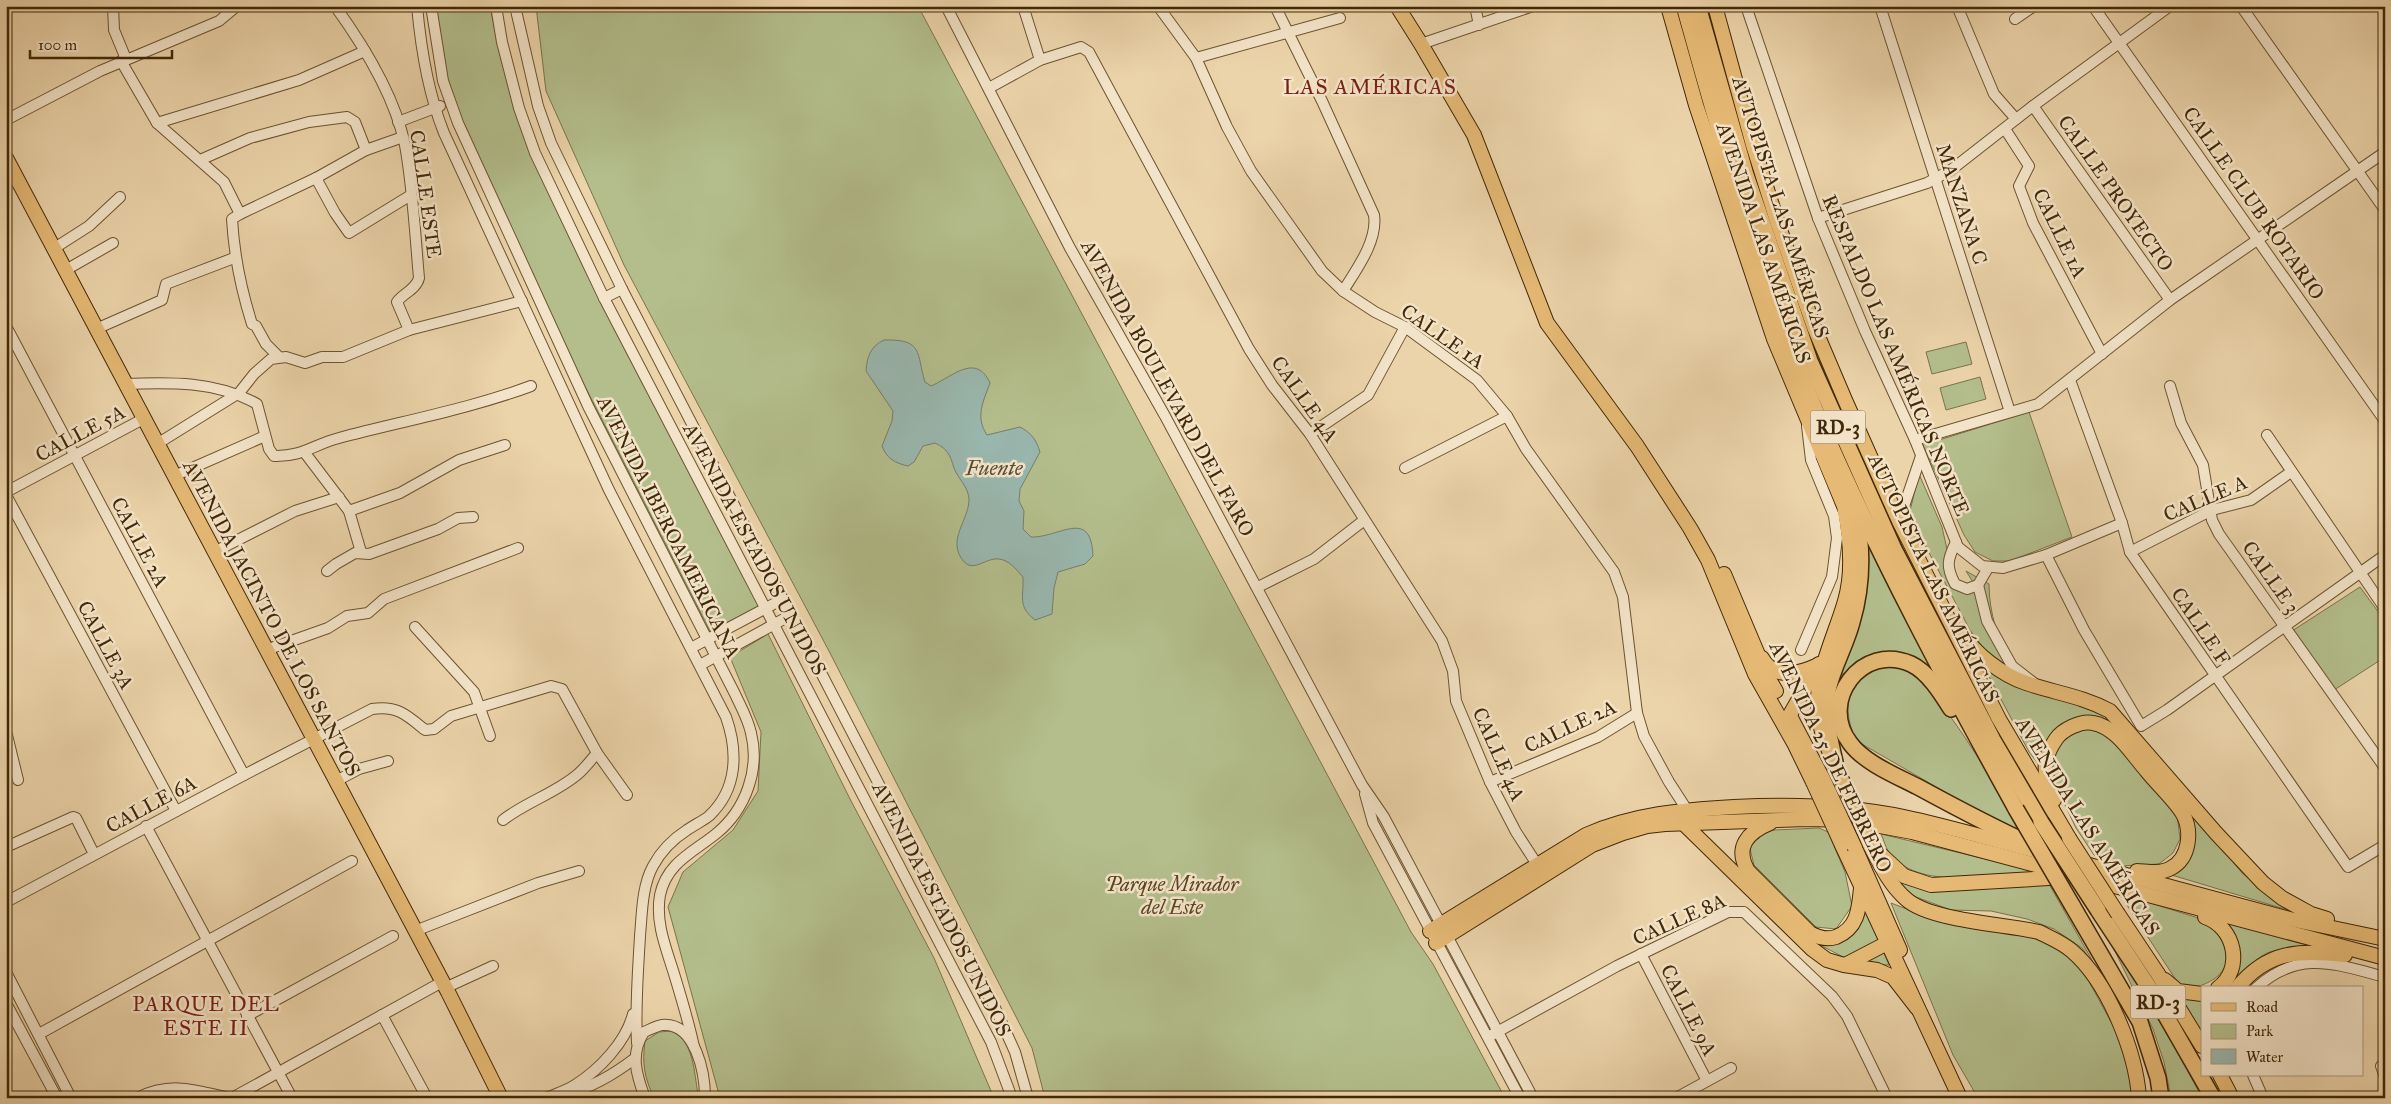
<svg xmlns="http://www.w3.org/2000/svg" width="2391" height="1104" viewBox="0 0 2391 1104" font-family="'IM FELL Great Primer',serif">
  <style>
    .green { fill: #b3be8c; stroke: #7a734a }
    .water { fill: #99b7ae; stroke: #767e6b }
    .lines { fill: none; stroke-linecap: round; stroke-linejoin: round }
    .minor-casing { stroke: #6c5330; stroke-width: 12 }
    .major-casing { stroke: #412807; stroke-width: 16 }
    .highway-casing { stroke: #412807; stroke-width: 18 }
    .minor { stroke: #f3e3c8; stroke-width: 10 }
    .major { stroke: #e6ba75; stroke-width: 14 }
    .highway { stroke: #e6ba75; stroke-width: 15 }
    .major-bridge-casing { stroke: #412807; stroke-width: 16; stroke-linecap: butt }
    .highway-bridge-casing { stroke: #412807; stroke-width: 18; stroke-linecap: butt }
    .major-bridge { stroke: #e6ba75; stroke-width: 14 }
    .highway-bridge { stroke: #e6ba75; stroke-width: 15 }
    .labels { text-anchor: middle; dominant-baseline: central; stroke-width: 5; stroke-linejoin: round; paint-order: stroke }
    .shield { fill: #f3e3c8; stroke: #766041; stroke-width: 1 }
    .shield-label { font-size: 19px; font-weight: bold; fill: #412807 }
    .street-label { font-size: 20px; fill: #412807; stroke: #f3e3c8 }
    .park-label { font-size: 20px; font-style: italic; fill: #584622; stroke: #f3e3c8 }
    .neighbourhood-label { font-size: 21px; letter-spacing: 1px; fill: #7a1f14; stroke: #f3e3c8 }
    .water-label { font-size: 21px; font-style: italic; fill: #574c31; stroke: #f3e3c8 }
  </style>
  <rect width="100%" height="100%" fill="#ecd4aa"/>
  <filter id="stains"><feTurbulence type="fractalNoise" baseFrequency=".004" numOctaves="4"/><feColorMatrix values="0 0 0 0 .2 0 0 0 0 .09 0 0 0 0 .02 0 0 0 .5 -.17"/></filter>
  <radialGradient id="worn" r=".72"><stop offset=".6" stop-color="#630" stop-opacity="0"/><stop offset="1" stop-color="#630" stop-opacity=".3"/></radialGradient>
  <g class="green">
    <polygon points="436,6 490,6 501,59 534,160 571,240 760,606 710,631 572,361 453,102 446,71"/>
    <polygon points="536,6 918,6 1411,932 1433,964 1505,1098 1045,1098 1032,1048 830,653 624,265 546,91"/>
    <polygon points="1966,342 1972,364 1932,374 1926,352"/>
    <polygon points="1980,377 1986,399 1946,410 1940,388"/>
    <polygon points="2029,412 2072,537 2010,561 1993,561 1975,552 1964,535 1923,445"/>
    <path d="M 1919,474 L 1942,527 L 1953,576 L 1964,586 L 1976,587 L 1966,571 L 1989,584 C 1989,614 1999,640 2010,668 L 1984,649 L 1970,630 L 1909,515 Z"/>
    <polygon points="1869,539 1945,686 1918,661 1873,657 1841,675 1866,564"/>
    <polygon points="2360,587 2385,621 2385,657 2331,692 2292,631"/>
    <polygon points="768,634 850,799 934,958 994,1098 720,1098 668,907 683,872 733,830 758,791 761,732 730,657"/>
    <path d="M 1977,654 L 2089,703 L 2113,721 C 2075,711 2045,722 2039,765 L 2029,752 Z"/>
    <path d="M 1883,667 L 1910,669 C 1957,717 1991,776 2021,836 L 1855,740 C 1842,704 1844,681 1883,667 Z"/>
    <polygon points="2084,727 2110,734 2177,814 2180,839 2173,853 2159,864 2119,866 2094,855 2076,828 2049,772 2053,753 2064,735"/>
    <polygon points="2185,803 2242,873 2291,911 2175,876 2160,874 2182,865"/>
    <polygon points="1819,828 1828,832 1845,872 1852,906 1836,929 1816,927 1754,865 1749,845 1756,834 1774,830"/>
    <path d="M 1881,834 L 2040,872 C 1999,875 1916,892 1889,852 C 1885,847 1884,840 1881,834 Z"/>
    <polygon points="1892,868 1910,884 2049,884 2101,976 2082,948 2054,929 2027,919 1991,911 1951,910 1916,897 1902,888"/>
    <path d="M 2119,893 L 2214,923 C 2235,958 2231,978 2190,989 L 2178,983 Z"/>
    <polygon points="1891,903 1938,921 2004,929 2049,943 2081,967 2121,1040 2133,1084 2132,1098 1978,1098 1953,1055"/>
    <path d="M 1865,909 L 1889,965 L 1855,963 L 1820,945 C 1847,938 1857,938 1865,909 Z"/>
    <path d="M 2220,921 L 2333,950 C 2316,949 2282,946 2267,953 C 2253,960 2239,976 2229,988 L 2224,988 L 2237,969 Z"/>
    <polygon points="2105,931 2178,1052 2202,1098 2171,1098 2164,1062 2153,1029"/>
    <polygon points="2202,998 2202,1034 2181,999"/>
    <path d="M 671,1031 C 694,1040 694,1073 698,1094 L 696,1098 L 654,1098 C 644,1076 642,1064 645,1041 L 659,1032 Z"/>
  </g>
  <path class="water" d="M 884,340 C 924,339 916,353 925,382 L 931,386 C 952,377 976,352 990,383 C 983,402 975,417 987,435 L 1020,427 C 1031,433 1036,439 1040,452 L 1020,489 L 1019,501 L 1024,511 L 1023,529 L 1031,537 C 1059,538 1091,507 1093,556 L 1085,564 L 1058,572 L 1054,588 L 1052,614 L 1035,620 C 1017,606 1024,597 1023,577 C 1016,569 1009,560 999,559 C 984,557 970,578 959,554 C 951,535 969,519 969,499 C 968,486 958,479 954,468 C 950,455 948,449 935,443 L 923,446 L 914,462 L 908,466 C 895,463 887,459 882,446 L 892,421 L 893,411 L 866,371 C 867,356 871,346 884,340 Z"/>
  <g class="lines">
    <defs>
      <g id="minor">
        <polyline points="113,6 114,30 126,59"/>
        <path d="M 335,6 C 364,46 395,97 405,145 C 413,189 415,234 419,278 C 416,290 403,293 397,302 L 409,330"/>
        <path d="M 417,6 C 421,50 428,93 444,133 L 609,490 L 726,717 C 738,751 738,789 709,816 C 703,821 694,825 687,830 C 673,839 661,851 653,866 C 642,886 642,913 640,936 C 638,972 635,1007 637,1043"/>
        <path d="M 431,6 L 443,81 L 458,123 L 588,406 L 735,694 C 741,707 748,719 751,733 C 760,769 746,809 717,833 C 694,852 667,862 660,895 C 655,924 667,950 675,977 C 682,1000 689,1023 694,1047"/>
        <polyline points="496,6 502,42 519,108 535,153 604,298 991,1042 1012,1098"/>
        <polyline points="515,6 538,106 551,143 622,289 996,1010 1015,1052 1028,1098"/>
        <polyline points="946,6 1070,248 1165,416 1362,785 1384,817 1533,1098"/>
        <polyline points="1023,6 1040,60"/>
        <polyline points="1158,6 1196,58 1227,127 1251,171 1322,271 1343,291 1375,312 1405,327 1477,380 1507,416 1526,449 1614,572 1623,597 1637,713 1644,736 1669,782 1691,816"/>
        <path d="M 1275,6 L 1322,101 L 1374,215 C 1378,241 1356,270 1343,291"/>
        <polyline points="1475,6 1479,25"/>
        <polyline points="1746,6 1818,218 1865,331 1915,440 1958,547 1982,566 2003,568 2046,555 2122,523"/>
        <polyline points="1880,6 2010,412"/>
        <polyline points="1957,6 1994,94 2016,119"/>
        <polyline points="2093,6 2385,421"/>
        <polyline points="2241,6 2385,210"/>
        <polyline points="2015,19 2034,6"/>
        <polyline points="1421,44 1533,6"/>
        <polyline points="1196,58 1340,18"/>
        <path d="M 121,61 L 157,123 L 224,182 L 240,214 L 232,219 C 234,255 241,289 252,324 L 256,326 L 266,344 L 279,357"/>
        <polyline points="989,88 1040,60 1081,47 1089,52 1249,349 1272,385 1310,434 1442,641 1453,671 1456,701 1490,782 1516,832 1540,869"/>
        <polyline points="2033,106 2170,300"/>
        <polyline points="6,120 100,71 219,21 237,6"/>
        <polyline points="398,122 440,106"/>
        <polyline points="157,123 299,80 365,51"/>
        <polyline points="2005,129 2029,166 2019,186 2033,223 2102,354"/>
        <polyline points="200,160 250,138 309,122 347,117 355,122 366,150"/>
        <polyline points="316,178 335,213 349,233 411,195"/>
        <polyline points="240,214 316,178 366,150 403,137"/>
        <polyline points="1818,218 1927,183 1951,170 2033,106 2170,6"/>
        <polyline points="53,249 89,226 120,197"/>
        <polyline points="64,271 113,243"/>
        <polyline points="604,298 622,289"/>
        <polyline points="6,326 244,775"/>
        <polyline points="96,329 162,300 166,284 234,258"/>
        <polyline points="2070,380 2122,523 2130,552 2348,867 2385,845"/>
        <path d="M 125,384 C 169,382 217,381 257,404 L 269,449 L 274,456 C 302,457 315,444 339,438 C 403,421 469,409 531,386"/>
        <polyline points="2170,386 2181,423 2203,465 2212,520 2219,534 2385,768"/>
        <polyline points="1310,434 1368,395 1405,327"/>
        <polyline points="2267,435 2385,609"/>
        <polyline points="1915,440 2038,404 2170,300 2385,152"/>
        <polyline points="157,444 239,393 254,374 271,359 286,357 305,363 322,357 343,357 409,330 522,301"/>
        <polyline points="305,453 349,511 361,552"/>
        <polyline points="1405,468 1507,416"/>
        <polyline points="174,476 265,436"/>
        <polyline points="6,492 143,419"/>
        <polyline points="6,495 176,811"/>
        <polyline points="349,511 400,493 459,460 505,445"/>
        <polyline points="1899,521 1921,456"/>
        <path d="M 1956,542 C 1947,560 1946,567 1955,584 L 1967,589 L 1978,585 L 1988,568"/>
        <polyline points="214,552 295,511 339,497"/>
        <polyline points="2130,552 2212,510 2251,500 2291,472"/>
        <polyline points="2046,555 2084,630 2141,726 2167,710 2385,555"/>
        <polyline points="327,571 336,564 355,553 369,554 438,529 458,518 473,517"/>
        <polyline points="1978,585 1987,621 2012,666 2034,683"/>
        <polyline points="1258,587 1314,559 1363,521"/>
        <polyline points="415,627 474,692 490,736"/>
        <polyline points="691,648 783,599"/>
        <polyline points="266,650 328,628 347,616 368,613 384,599 518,548"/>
        <polyline points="1801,650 1832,577 1837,538 1834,516 1811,460 1807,426"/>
        <polyline points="700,665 791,615"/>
        <polyline points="6,731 18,780"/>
        <polyline points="336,781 359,769 388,761"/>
        <polyline points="1490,782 1598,737 1637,713"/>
        <polyline points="1365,794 1373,823 1520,1098"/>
        <path d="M 503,820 C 526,802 556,793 578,774 C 585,768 591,760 597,753"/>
        <polyline points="146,826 292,1098"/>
        <polyline points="6,847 73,817 76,818 94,854"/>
        <path d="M 6,902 L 244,775 L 372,709 C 397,705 407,715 425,730 L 434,729 L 451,716 L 551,686 L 562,689 L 597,753 L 627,795"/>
        <polyline points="415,931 538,883 579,871"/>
        <polyline points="1641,954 1707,1081"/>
        <polyline points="6,972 71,1098"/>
        <polyline points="445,988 493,966"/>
        <path d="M 2256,988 C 2299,949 2335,964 2385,977"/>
        <polyline points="6,1003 57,1098"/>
        <polyline points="382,1015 427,1098"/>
        <polyline points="247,1016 393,936"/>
        <polyline points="39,1034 352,861"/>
        <polyline points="1488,1037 1617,966 1728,912 1744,912 1832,996 1847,1016 1887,1098"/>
        <polyline points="2381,1066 2385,1077"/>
        <polyline points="2253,1075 2263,1098"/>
        <path d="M 567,1094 C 593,1087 613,1075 634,1059"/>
        <path d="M 137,1098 C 171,1081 195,1090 229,1098"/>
        <polyline points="232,1098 442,982"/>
        <path d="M 546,1098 C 555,1094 566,1091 575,1085 C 599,1070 626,1042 633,1014"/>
        <path d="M 645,1098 C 636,1074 630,1054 644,1032 C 649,1030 656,1026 662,1025 C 696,1022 705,1074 705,1098"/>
        <polyline points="1676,1098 1731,1068"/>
      </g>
      <g id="major">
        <polyline points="1397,6 1421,44 1474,135 1547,323 1637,446 1690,528 1708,560 1755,674 1794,743 1813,782"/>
        <path d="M 1668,6 L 1696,105 L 1774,339 L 1844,506 C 1850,536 1854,571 1845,601 C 1835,636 1816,671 1818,708 C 1819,734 1832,757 1842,780"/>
        <polyline points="1715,6 1753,145 1777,221 1814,327 1845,400 1899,521 1999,719 2069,838"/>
        <polyline points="6,158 448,992 501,1098"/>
        <polyline points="1724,574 1767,676 1776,691"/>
        <path d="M 1962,633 C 1975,654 2002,675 2026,683 C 2055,693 2082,696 2110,711 L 2216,833 L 2263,883 L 2282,898 L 2311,914 L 2327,919"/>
        <path d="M 1762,658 C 1774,680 1799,674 1818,665"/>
        <polyline points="1791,718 1823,779"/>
        <polyline points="1784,725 1819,664"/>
        <path d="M 2054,800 C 2045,775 2040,762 2056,739 C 2062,730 2081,720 2093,723 C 2116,727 2131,753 2146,770 C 2156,783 2175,800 2183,814 C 2192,831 2190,858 2171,868 C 2161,874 2148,872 2137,871"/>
        <polyline points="1683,823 1812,949 1827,960 1844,965 1877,970 1893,977 1917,1008"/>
        <path d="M 1770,823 C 1748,832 1734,847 1748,871 L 1810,933 C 1819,938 1827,940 1836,937 C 1858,928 1859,909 1861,888"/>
        <polyline points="1842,845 1960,1098"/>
        <path d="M 1870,845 C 1880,864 1889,884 1906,899 C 1930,921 2006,924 2039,932 C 2051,938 2063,943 2072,951 C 2108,982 2136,1052 2139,1098"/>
        <polyline points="1855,848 1900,950"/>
        <polyline points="1876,850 1904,876 1931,885 2066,877"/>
        <polyline points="2078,862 2290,919 2385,939"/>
        <polyline points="2118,914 2158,974 2202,1046"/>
        <path d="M 2205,917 C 2235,927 2244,969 2218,988"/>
        <path d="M 1430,931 L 1586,835 C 1634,814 1682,810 1734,807 C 1791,804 1848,805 1904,817 C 1947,826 1990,839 2033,850"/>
        <polyline points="1436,943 1592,845 1623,833 1647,826 1665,824 1807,819 1848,820 1912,832 2385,958"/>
        <polyline points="1845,965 1895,939"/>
        <polyline points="2165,980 2178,991 2202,994"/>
        <path d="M 2237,988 C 2268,950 2300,950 2345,955"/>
        <polyline points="2220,1075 2232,1098"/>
      </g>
      <g id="highway">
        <path d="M 1684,6 C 1723,148 1764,290 1822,426 C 1879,557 1947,684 2016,809"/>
        <polyline points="1698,6 1746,175 1810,361 1894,549 1993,740 2041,822"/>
        <path d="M 1951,709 C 1941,693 1928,672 1911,664 C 1862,642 1818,701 1850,743 C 1864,763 1899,777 1920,788 C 1966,813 2011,837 2059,857"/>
        <path d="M 1835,762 C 1830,739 1823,714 1828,690 C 1833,667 1846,645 1852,622 C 1863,585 1863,546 1855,508"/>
        <polyline points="2072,905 2140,1022 2158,1078 2161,1098"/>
        <polyline points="2098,910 2154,995 2213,1098"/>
      </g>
    </defs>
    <use href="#minor" class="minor-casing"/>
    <use href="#major" class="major-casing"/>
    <use href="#highway" class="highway-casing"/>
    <use href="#minor" class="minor"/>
    <use href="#major" class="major"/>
    <use href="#highway" class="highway"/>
    <defs>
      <g id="major-bridge">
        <polyline points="1823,779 1855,848"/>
        <polyline points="1842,780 1870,845"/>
        <polyline points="1813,782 1842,845"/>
        <polyline points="2069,838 2118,914"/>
      </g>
      <g id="highway-bridge">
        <polyline points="2016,809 2072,905"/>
        <polyline points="2041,822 2098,910"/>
      </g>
    </defs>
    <use href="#major-bridge" class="major-bridge-casing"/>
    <use href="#highway-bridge" class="highway-bridge-casing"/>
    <use href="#major-bridge" class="major-bridge"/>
    <use href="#highway-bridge" class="highway-bridge"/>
  </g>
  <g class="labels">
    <g class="shield">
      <rect x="1810.5" y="410.5" width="55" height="33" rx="4"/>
      <rect x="2130.5" y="985.5" width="55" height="33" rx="4"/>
    </g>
    <g class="shield-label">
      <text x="1838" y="427">RD-3</text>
      <text x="2158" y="1002">RD-3</text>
    </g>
    <g class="street-label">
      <text transform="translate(2116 193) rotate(55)">CALLE PROYECTO</text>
      <text transform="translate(426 194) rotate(82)">CALLE ESTE</text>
      <text transform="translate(2254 203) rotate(55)">CALLE CLUB ROTARIO</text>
      <text transform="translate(1962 204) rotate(72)">MANZANA C</text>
      <text transform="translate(1781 207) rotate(72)">AUTOPISTA LAS AMÉRICAS</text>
      <text transform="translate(2060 233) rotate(64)">CALLE 1A</text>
      <text transform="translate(1764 243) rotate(71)">AVENIDA LAS AMÉRICAS</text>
      <text transform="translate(1443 336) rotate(35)">CALLE 1A</text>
      <text transform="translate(1896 355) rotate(67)">RESPALDO LAS AMÉRICAS NORTE</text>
      <text transform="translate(1168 388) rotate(61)">AVENIDA BOULEVARD DEL FARO</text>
      <text transform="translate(1305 399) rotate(55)">CALLE 4A</text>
      <text transform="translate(80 433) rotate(-28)">CALLE 5A</text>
      <text transform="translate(2205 498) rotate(-23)">CALLE A</text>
      <text transform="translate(669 527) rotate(63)">AVENIDA IBEROAMERICANA</text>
      <text transform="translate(140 542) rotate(62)">CALLE 2A</text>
      <text transform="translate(755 549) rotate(62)">AVENIDA ESTADOS UNIDOS</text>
      <text transform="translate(2271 577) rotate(55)">CALLE 3</text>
      <text transform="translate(1934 578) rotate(64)">AUTOPISTA LAS AMÉRICAS</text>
      <text transform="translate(272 618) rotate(62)">AVENIDA JACINTO DE LOS SANTOS</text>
      <text transform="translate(2201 626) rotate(56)">CALLE F</text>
      <text transform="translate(106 645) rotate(62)">CALLE 3A</text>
      <text transform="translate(1570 726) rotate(-25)">CALLE 2A</text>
      <text transform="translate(1499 754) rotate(66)">CALLE 4A</text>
      <text transform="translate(1831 757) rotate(64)">AVENIDA 25 DE FEBRERO</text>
      <text transform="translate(151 804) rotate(-28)">CALLE 6A</text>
      <text transform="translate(2088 826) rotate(58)">AVENIDA LAS AMÉRICAS</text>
      <text transform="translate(942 909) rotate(63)">AVENIDA ESTADOS UNIDOS</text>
      <text transform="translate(1679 919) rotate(-24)">CALLE 8A</text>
      <text transform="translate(1689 1010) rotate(63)">CALLE 9A</text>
    </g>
    <g class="park-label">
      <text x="1172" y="884">Parque Mirador<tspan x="1172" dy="23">del Este</tspan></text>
    </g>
    <g class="neighbourhood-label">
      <text x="1370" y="87">LAS AMÉRICAS</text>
      <text x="206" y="1004">PARQUE DEL<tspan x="206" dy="24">ESTE II</tspan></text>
    </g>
    <g class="water-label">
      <text x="994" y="468">Fuente</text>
    </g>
  </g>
  <rect width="2391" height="1104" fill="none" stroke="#ecd4aa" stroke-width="25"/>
  <rect x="8" y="8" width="2376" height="1089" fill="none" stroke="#412807" stroke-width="2.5"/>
  <rect x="12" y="12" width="2366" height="1079" fill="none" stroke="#412807"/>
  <rect x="2201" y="986" width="162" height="90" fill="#f3e3c8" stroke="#ac987b"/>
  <rect x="2211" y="1003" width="25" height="8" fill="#e6ba75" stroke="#ac987b"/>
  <text x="2246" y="1012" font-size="15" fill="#412807">Road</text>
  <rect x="2211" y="1024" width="25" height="15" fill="#b3be8c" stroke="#ac987b"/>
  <text x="2246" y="1036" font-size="15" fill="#412807">Park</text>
  <rect x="2211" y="1049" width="25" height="15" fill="#99b7ae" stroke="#ac987b"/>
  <text x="2246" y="1062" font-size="15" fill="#412807">Water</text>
  <path d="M30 50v8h142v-8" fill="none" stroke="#412807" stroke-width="2.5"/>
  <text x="38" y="50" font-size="15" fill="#412807" stroke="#f3e3c8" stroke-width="4" paint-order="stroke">100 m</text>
  <rect width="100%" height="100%" filter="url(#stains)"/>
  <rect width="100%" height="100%" fill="url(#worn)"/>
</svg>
